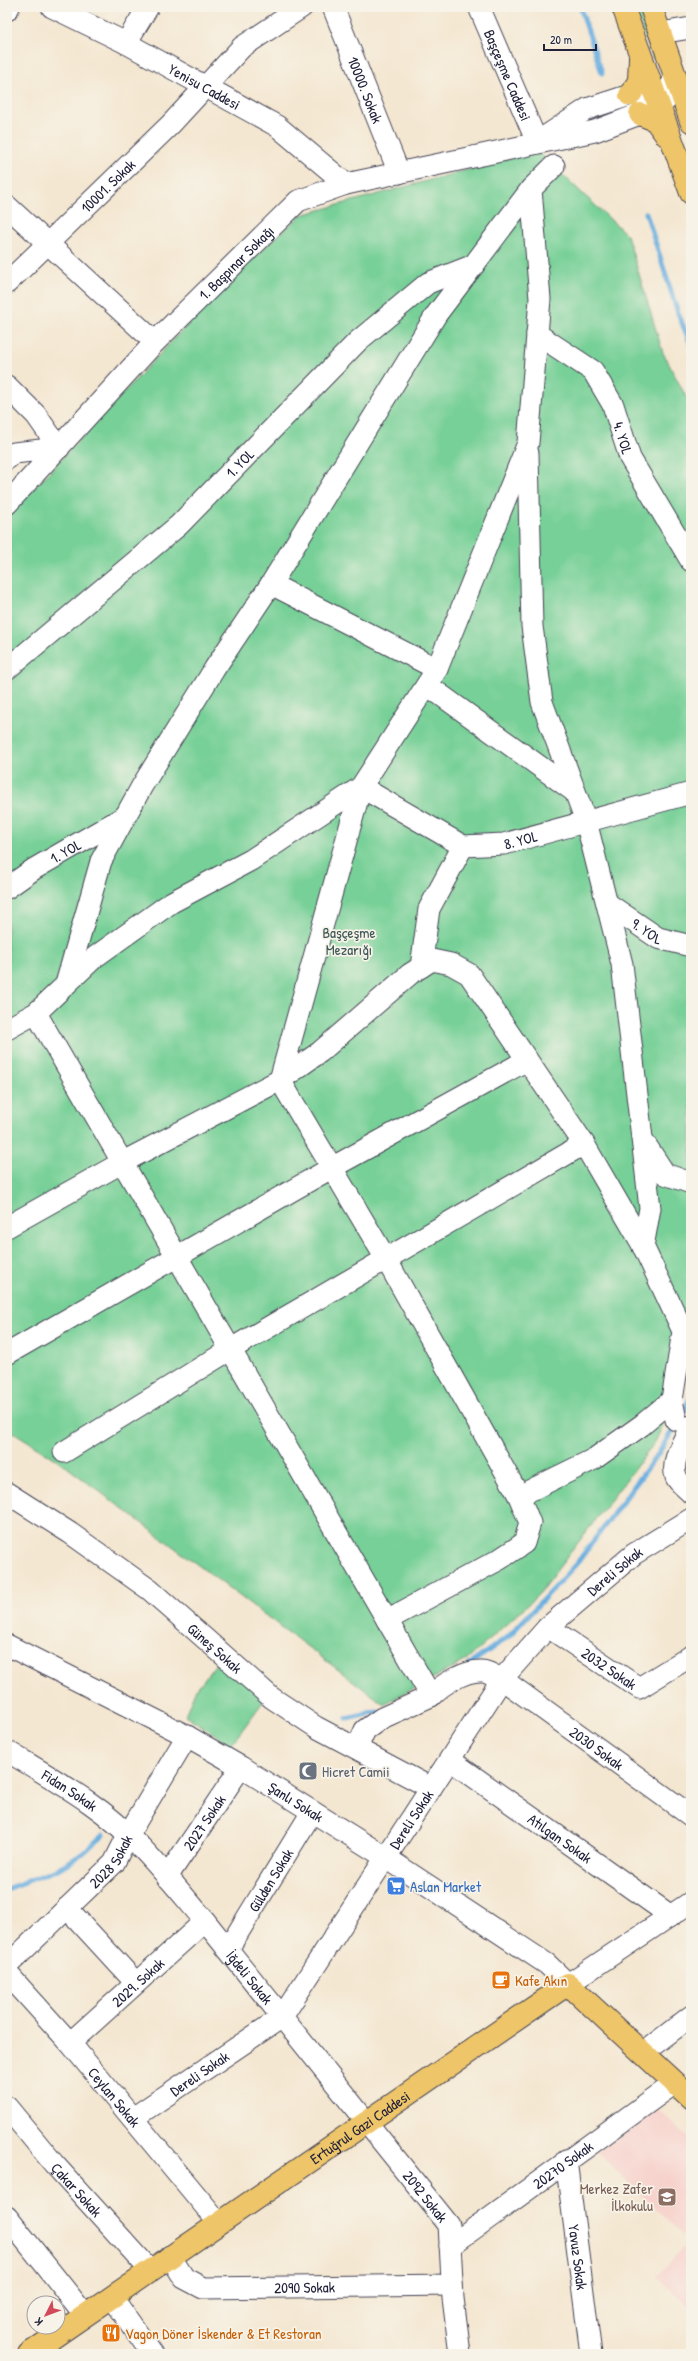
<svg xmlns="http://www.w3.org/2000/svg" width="698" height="2361" viewBox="0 0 698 2361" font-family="'Patrick Hand',sans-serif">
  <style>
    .built { fill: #f7d0cb }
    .green { fill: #77d097; stroke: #4c7969 }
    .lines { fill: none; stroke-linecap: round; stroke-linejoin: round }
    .stream { stroke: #6aafe0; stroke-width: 5 }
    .minor-casing { stroke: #424052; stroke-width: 23 }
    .major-casing { stroke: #424052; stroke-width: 24 }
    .highway-casing { stroke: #424052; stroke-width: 24 }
    .minor { stroke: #fff; stroke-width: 21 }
    .major { stroke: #eec569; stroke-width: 22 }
    .highway { stroke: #eec569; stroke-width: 22 }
    .labels { text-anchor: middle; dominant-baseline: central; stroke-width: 3.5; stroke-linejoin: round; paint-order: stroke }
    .street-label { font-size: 15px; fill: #22223b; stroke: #f7f3e8 }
    .park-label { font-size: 15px; fill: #3c5657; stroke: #f7f3e8 }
    .worship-label { font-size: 15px; fill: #5b616d; stroke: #f7f3e8; text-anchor: start }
    .shop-label { font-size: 15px; fill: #366cbe; stroke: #f7f3e8; text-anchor: start }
    .food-label { font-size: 15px; fill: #c56008; stroke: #f7f3e8; text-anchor: start }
    .education-label { font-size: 15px; fill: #785e54; stroke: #f7f3e8; text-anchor: end }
  </style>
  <rect width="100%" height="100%" fill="#f7f3e8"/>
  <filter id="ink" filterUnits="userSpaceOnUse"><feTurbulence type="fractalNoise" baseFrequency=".025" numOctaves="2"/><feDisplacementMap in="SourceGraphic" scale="8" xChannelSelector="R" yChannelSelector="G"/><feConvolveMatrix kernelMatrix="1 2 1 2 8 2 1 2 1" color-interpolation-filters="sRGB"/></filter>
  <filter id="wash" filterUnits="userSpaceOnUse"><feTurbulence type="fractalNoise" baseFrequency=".012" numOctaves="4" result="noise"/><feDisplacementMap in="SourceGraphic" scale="16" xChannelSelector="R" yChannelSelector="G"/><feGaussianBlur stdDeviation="0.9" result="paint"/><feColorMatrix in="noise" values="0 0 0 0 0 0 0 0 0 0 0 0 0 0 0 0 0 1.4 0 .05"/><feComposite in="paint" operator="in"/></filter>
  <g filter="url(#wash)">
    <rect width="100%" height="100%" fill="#f4e7d1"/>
    <polygon class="built" points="656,2109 691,2140 691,2308 657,2277 689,2241 598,2153"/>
    <g class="green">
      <polygon points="634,7 639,7 656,52 653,59"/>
      <polygon points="537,151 627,235 663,353 691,406 691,1365 655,1442 538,1595 467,1660 384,1704 56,1459 7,1428 7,517 231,278 301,215"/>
      <polygon points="218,1661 265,1699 231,1745 185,1715 195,1691"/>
    </g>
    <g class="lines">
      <g class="stream">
        <polyline points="580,7 602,73"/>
        <polyline points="646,213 678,313 691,345"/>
        <polyline points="682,1417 691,1396"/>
        <polyline points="470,1664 509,1636 577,1563 658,1454 676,1425"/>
        <polyline points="347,1718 377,1711"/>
        <polyline points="7,1889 56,1870 81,1855 103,1835"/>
      </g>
    </g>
  </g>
  <g filter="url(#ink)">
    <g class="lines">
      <defs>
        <g id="minor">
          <path id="s1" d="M 52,7 L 126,43 L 277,126 L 346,184"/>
          <path id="s2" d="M 333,7 L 399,173"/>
          <path id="s3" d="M 479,7 L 537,142"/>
          <polyline points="7,10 9,7"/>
          <polyline points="660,33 691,28"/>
          <polyline points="126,43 148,7"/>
          <polyline points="546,136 587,109 630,95 648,92"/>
          <polyline points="7,206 155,342"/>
          <path id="s4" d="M 7,283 L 171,124 L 242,47 L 302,7"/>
          <path id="s5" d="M 537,334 L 593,371 L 613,405 L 630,458 L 691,561"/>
          <polyline points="7,386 36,415 59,448 14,453 7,459"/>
          <polyline points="528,453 532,626 542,702 586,821 622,964 650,1208 643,1247"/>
          <path id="s6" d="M 7,504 L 155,342 L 298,201 L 346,184 L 595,131 L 658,107 L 665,101 L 675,76"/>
          <polyline points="271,584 437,669"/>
          <path id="s7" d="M 7,669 L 179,525 L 358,341 L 428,283 L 474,265"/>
          <polyline points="427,685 575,792"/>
          <path id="s8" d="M 7,888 L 34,869 L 124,817"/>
          <path id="s9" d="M 608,904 L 658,938 L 691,946"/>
          <polyline points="421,967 429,909 463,846"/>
          <polyline points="66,984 101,861 142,786 215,668 271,584 436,315 531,189"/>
          <polyline points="36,1013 431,1696 382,1718 365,1730 357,1748"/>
          <polyline points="7,1029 36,1013 95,957 172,902 251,860 361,787 437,669 528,443 540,299 531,189 554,166"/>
          <polyline points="644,1142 665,1174 691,1183"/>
          <polyline points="7,1227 123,1162 280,1080 320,1052 410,974 432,960 451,964 469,974 584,1144 642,1244 683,1331 672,1400 676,1420"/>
          <polyline points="7,1354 333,1167 527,1060"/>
          <path d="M 691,1426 C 684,1440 670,1461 676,1477 C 679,1483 686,1488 691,1493"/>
          <polyline points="64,1452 231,1349 584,1144"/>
          <path id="s10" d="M 7,1493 L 70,1533 L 150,1590 L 272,1698 L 316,1727 L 431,1788"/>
          <polyline points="519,1496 594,1459 642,1425 672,1400"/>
          <path id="s11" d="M 387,1620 L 500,1559 L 524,1543 L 530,1523 L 519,1496 L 386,1259 L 280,1080 L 361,787 L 463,846 L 504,844 L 691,793"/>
          <path id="s12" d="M 548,1627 L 639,1688 L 691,1656"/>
          <path id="s13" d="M 7,1645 L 187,1736 L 241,1767 L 385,1857 L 547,1964 L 568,1984 L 691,1902"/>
          <path id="s14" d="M 431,1696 C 442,1684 466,1670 482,1671 C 488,1671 496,1677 502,1679 L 691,1816"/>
          <path id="s15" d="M 7,1751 C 35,1768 63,1784 90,1803 C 135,1834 170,1880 205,1921 L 449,2225 L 453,2298 L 460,2354"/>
          <path id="s16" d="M 450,1760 L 671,1916"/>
          <path id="s17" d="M 167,1877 L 241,1767"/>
          <polyline points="67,1908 136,1983"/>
          <path id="s18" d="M 228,1949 L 312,1812"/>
          <path id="s19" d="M 7,1966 L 114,1863 L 128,1835 L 187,1736"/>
          <path id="s20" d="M 7,1973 L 70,2043 L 219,2223"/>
          <path id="s21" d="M 70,2043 L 205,1921"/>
          <polyline points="643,2053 691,2016"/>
          <path id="s22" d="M 7,2107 L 54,2164 L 150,2270"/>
          <path id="s23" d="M 133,2118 L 282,2017 L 502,1679 L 548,1627 L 634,1554 L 691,1519"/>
          <path id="s24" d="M 566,2160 L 591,2354"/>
          <polyline points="7,2217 85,2315"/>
          <path id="s25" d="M 450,2246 L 675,2083"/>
          <path id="s26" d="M 170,2256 L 184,2278 L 203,2288 L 452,2285"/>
          <polyline points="112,2297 152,2354"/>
        </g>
        <g id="major">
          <path id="s27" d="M 29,2354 L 568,1984 L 691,2098"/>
        </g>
        <g id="highway">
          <polyline points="623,7 691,193"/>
          <polyline points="651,7 691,121"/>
          <polyline points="630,95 639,81 640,58"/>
          <polyline points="640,114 655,120 666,135"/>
        </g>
      </defs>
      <use href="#minor" class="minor-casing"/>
      <use href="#major" class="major-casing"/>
      <use href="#highway" class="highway-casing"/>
      <use href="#minor" class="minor"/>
      <use href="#major" class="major"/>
      <use href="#highway" class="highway"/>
    </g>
  </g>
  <defs>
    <symbol id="mosque-square" viewBox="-11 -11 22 22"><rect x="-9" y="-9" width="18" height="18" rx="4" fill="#6b7280" stroke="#f7f3e8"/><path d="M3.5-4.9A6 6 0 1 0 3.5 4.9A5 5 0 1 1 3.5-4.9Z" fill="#fff"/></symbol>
    <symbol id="supermarket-square" viewBox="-11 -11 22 22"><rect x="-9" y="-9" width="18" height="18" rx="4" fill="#3f7fe0" stroke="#f7f3e8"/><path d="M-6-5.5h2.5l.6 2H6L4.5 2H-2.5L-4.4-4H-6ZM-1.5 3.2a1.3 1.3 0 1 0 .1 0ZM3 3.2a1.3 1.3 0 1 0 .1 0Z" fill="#fff"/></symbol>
    <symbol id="cafe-square" viewBox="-11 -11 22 22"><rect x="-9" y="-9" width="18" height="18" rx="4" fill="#e8710a" stroke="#f7f3e8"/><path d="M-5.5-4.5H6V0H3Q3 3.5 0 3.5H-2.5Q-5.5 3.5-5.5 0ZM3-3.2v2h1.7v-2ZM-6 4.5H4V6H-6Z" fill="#fff"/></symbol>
    <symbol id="school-square" viewBox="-11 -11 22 22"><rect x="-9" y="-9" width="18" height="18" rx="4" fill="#8d6e63" stroke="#f7f3e8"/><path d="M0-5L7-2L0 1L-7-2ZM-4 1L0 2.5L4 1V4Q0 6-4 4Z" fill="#fff"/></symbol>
    <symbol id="restaurant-square" viewBox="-11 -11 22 22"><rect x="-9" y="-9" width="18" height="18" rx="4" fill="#e8710a" stroke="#f7f3e8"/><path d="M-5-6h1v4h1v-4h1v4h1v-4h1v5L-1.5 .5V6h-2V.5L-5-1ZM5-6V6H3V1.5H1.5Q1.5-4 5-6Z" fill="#fff"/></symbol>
  </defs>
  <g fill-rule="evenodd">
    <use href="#mosque-square" x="297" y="1760" width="22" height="22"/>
    <use href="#supermarket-square" x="385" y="1875" width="22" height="22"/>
    <use href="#cafe-square" x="490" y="1969" width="22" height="22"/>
    <use href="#school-square" x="656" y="2186" width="22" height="22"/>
    <use href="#restaurant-square" x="100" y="2322" width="22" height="22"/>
  </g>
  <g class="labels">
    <g class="street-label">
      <text stroke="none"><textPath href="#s3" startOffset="74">Başçeşme Caddesi</textPath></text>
      <text stroke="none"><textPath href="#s1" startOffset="172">Yenisu Caddesi</textPath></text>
      <text stroke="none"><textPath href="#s2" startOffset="89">10000. Sokak</textPath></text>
      <text stroke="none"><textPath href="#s4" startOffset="140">10001. Sokak</textPath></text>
      <text stroke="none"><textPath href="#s6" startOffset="333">1. Başpınar Sokağı</textPath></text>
      <text stroke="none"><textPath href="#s5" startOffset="141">4. YOL</textPath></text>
      <text stroke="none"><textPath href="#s7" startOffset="311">1. YOL</textPath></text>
      <text stroke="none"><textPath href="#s11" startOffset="1167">8. YOL</textPath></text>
      <text stroke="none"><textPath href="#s8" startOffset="69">1. YOL</textPath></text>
      <text stroke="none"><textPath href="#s9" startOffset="47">9. YOL</textPath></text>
      <text stroke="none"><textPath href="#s23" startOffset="740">Dereli Sokak</textPath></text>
      <text stroke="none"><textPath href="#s10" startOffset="260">Güneş Sokak</textPath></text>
      <text stroke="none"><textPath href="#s12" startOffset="74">2032 Sokak</textPath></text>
      <text stroke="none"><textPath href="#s14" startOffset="197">2030 Sokak</textPath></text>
      <text stroke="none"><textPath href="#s15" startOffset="74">Fidan Sokak</textPath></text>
      <text stroke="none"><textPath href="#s13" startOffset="329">Şanlı Sokak</textPath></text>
      <text stroke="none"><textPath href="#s23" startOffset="416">Dereli Sokak</textPath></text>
      <text stroke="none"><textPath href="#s17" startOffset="66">2027 Sokak</textPath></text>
      <text stroke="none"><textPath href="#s16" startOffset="135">Atılgan Sokak</textPath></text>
      <text stroke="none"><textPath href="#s19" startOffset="148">2028 Sokak</textPath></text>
      <text stroke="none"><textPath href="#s18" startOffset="81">Gülden Sokak</textPath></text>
      <text stroke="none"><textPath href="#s15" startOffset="335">İğdeli Sokak</textPath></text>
      <text stroke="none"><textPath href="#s21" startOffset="91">2029. Sokak</textPath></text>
      <text stroke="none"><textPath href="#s23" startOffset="80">Dereli Sokak</textPath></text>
      <text stroke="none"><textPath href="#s20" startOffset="164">Ceylan Sokak</textPath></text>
      <text stroke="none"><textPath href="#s27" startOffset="401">Ertuğrul Gazi Caddesi</textPath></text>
      <text stroke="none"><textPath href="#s25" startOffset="139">20270 Sokak</textPath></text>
      <text stroke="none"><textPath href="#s22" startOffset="108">Çakar Sokak</textPath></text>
      <text stroke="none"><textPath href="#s15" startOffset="616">2092 Sokak</textPath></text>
      <text stroke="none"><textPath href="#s24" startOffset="98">Yavuz Sokak</textPath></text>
      <text stroke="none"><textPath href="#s26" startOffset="149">2090 Sokak</textPath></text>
    </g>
    <g class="park-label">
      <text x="349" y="932">Başçeşme<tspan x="349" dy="17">Mezarığı</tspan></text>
    </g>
    <g class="worship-label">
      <text x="322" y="1771">Hicret Camii</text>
    </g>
    <g class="shop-label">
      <text x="410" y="1886">Aslan Market</text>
    </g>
    <g class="food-label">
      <text x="515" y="1980">Kafe Akın</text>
      <text x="125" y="2333">Vagon Döner İskender &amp; Et Restoran</text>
    </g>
    <g class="education-label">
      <text x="653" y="2188">Merkez Zafer<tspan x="653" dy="17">İlkokulu</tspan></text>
    </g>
  </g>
  <rect width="698" height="2361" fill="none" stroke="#f7f3e8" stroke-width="24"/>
  <g transform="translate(46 2315) rotate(228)"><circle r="19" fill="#f7f3e8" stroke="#a29fa3"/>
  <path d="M0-3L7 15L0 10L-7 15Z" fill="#d1495b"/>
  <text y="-6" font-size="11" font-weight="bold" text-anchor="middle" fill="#22223b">K</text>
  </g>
  <path d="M544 44v6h52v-6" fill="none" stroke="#22223b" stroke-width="2"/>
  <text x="550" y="44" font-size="12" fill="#22223b" stroke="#f7f3e8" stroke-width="3" paint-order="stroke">20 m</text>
</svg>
